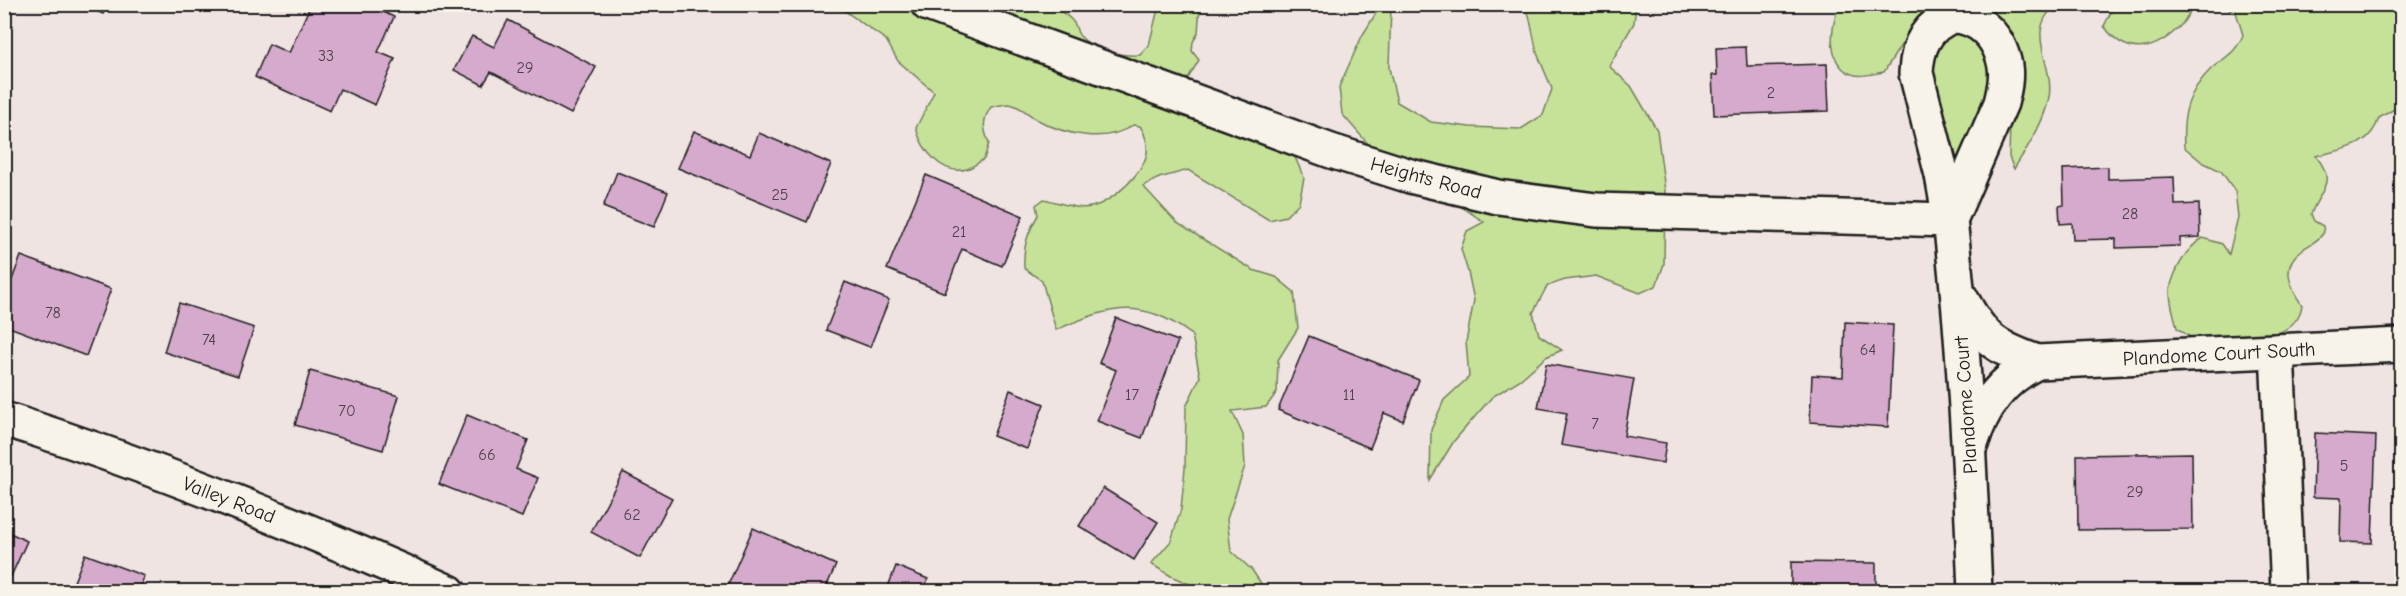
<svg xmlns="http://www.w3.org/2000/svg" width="2406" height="596" viewBox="0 0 2406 596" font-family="'Comic Neue',sans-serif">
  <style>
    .green { fill: #c6e299; stroke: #717f5a; stroke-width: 1.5 }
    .building { fill: #d6aacd; stroke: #1c1c1c; stroke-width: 1.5 }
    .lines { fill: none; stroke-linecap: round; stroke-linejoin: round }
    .minor-casing { stroke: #1c1c1c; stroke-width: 38 }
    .minor { stroke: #f7f3e8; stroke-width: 33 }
    .labels { text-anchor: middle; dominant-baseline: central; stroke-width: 4.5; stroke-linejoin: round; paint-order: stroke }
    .number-label { font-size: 16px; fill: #4a4048 }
    .street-label { font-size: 20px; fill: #1c1c1c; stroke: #f7f3e8 }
  </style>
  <rect width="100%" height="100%" fill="#f0e4e3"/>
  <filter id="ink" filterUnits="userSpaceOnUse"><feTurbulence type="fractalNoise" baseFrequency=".0167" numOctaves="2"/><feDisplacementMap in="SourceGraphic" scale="12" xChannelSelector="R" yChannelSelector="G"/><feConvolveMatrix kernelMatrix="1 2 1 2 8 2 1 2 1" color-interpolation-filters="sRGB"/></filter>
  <g filter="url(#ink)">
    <g class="green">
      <path d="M 2115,4 L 2195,4 L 2195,5 C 2190,10 2187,18 2182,24 C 2157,51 2127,59 2104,26 Z"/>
      <path d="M 830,5 L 1047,5 C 1056,9 1068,14 1074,23 C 1077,27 1076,32 1080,36 C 1096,53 1118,56 1140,55 L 1149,45 L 1159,5 L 1200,5 L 1198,33 L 1193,42 L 1192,51 L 1199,60 L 1187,80 L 1209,91 L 1234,97 L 1248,104 L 1291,148 L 1304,178 L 1299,203 L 1286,216 L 1269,220 L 1188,170 L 1159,178 L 1143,186 L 1177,223 L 1253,270 L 1276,277 L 1294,292 L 1298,328 L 1278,360 L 1277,392 L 1266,407 L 1232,411 L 1243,435 L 1245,466 L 1227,519 L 1231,551 L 1252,570 L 1266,591 L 1205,591 L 1171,576 L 1151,564 L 1171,541 L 1181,509 L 1185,468 L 1186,407 L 1200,377 L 1192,335 C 1141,297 1111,306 1056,330 L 1042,281 L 1024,268 C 1023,247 1027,234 1038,215 L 1036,205 L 1044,199 C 1058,202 1077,210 1091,207 C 1111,203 1143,174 1147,153 C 1148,144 1145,133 1140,126 L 1133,125 C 1106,144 1065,135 1038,120 C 1029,115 1021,106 1009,104 C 1004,104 996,106 991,107 C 982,120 983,129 989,143 L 984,159 C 979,162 973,167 967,169 C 941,176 922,149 916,128 L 934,92 L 898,61 L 886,40 L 842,9 Z"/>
      <polygon points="1381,5 1391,5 1389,68 1397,102 1431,122 1470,127 1521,129 1543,115 1552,89 1537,53 1529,15 1522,5 1636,5 1634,23 1609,66 1631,86 1657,130 1665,191 1664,264 1656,286 1640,293 1596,276 1565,280 1547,286 1533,313 1539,335 1562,350 1546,357 1521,379 1492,397 1454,441 1430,480 1431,430 1444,400 1469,377 1466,342 1474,300 1468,272 1461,249 1467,231 1484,222 1369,145 1342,114 1339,87 1362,36"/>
      <path d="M 1840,5 L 2056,5 C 2023,32 2055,65 2049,97 C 2044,123 2028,146 2014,169 L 2009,157 L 2012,55 L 1951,7 L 1901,45 L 1884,72 C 1876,73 1863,77 1855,75 C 1825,67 1830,25 1840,5 Z"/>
      <path d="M 2220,5 L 2401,5 L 2401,105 L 2379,118 C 2370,148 2343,149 2316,156 C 2337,183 2321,188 2311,214 L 2314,221 L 2323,226 L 2324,232 C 2318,242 2311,243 2302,250 C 2280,265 2290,288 2302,305 C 2297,343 2235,342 2205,347 L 2177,328 C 2175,317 2169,301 2170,290 C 2173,272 2187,247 2203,238 L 2222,244 L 2229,254 L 2238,217 L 2235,191 L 2221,171 L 2202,162 L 2184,147 C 2182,114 2187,93 2211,69 C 2226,56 2235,54 2243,35 L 2236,12 Z"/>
      <polygon points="1952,16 2005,65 1958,198 1921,42"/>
    </g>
    <g class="building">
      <polygon points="80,4 107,4 103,14"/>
      <polygon points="311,4 367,4 394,17 378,52 395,59 375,105 340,89 330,111 255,77 269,44 289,53"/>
      <polygon points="508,20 596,67 571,114 491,72 483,85 454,70 472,36 494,47"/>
      <polygon points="1746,47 1747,66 1827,64 1829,111 1714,115 1712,75 1717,75 1716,48"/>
      <polygon points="694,131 750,155 759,133 831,164 807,222 678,168"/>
      <polygon points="2108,167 2108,179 2174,177 2175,205 2199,204 2200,237 2180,238 2180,246 2116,248 2116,239 2073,240 2072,223 2060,224 2059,206 2064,205 2063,169"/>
      <polygon points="617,172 668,192 654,227 603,207"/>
      <polygon points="926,175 1023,216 1002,266 962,249 945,293 887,269"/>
      <polygon points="21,256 111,289 86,356 4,325 4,301"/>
      <polygon points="845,282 889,300 870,347 826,330"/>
      <polygon points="179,303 254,328 238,376 164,352"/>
      <polygon points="1116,318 1178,341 1142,438 1097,421 1116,370 1099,363"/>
      <polygon points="1845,322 1893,325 1888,427 1810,422 1812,375 1843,377"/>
      <polygon points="1309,336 1419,380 1403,421 1384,413 1370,448 1278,410"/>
      <polygon points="1546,364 1634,379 1624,436 1666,443 1663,463 1561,445 1567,413 1538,408"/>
      <polygon points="310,371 399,396 383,450 295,425"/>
      <polygon points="1010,390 1044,404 1027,449 993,436"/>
      <polygon points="467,415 528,440 516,469 538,478 522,517 439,484"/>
      <polygon points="2315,433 2376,436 2372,543 2340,542 2341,498 2313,497"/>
      <polygon points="2192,453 2193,529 2078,530 2077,455"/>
      <polygon points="623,472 672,498 640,558 591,532"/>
      <polygon points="1103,488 1158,522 1134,560 1079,526"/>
      <polygon points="753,528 836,565 824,592 725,592"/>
      <polygon points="4,530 27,541 8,583 4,581"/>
      <polygon points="85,554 144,576 139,592 70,592"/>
      <polygon points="1791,562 1876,563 1876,592 1791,592"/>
      <polygon points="896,566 928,579 923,592 886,592"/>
    </g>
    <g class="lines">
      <defs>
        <g id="minor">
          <path d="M 928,4 L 1331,151 L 1410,176 L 1498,197 L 1596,210 L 1950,220 C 1964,343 1970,467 1975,592"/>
          <path d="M 1952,16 C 1980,16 2000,38 2005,66 C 2007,78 2004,91 2001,103 L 1950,220 L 1942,175 L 1916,73 C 1917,47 1926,26 1952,16 Z"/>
          <path d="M 1961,298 C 1983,339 1994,347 2037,362 L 2402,345"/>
          <polyline points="2277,351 2288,592"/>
          <path d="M 4,419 C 156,467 304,527 449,592"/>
          <path d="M 1971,444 C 1983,406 2001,380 2037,362"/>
        </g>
      </defs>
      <use href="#minor" class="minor-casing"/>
      <use href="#minor" class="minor"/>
    </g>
  </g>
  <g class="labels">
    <g class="number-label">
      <text x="326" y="56">33</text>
      <text x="525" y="68">29</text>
      <text x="1771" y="93">2</text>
      <text x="780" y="195">25</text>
      <text x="2130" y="214">28</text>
      <text x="959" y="232">21</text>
      <text x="53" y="313">78</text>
      <text x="209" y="340">74</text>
      <text x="1868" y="350">64</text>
      <text x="1132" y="395">17</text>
      <text x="1349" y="395">11</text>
      <text x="347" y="411">70</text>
      <text x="1595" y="424">7</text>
      <text x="487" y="455">66</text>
      <text x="2344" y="466">5</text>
      <text x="2135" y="492">29</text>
      <text x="632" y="515">62</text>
    </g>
    <g class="street-label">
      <text transform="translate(1426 178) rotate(15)">Heights Road</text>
      <text transform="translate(2219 354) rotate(-3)">Plandome Court South</text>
      <text transform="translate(1966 405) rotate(-94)">Plandome Court</text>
      <text transform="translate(229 500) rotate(21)">Valley Road</text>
    </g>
  </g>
  <rect width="2406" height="596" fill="none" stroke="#f7f3e8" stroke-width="24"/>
  <rect x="12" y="12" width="2382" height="572" fill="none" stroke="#1c1c1c" stroke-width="2" filter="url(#ink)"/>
</svg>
